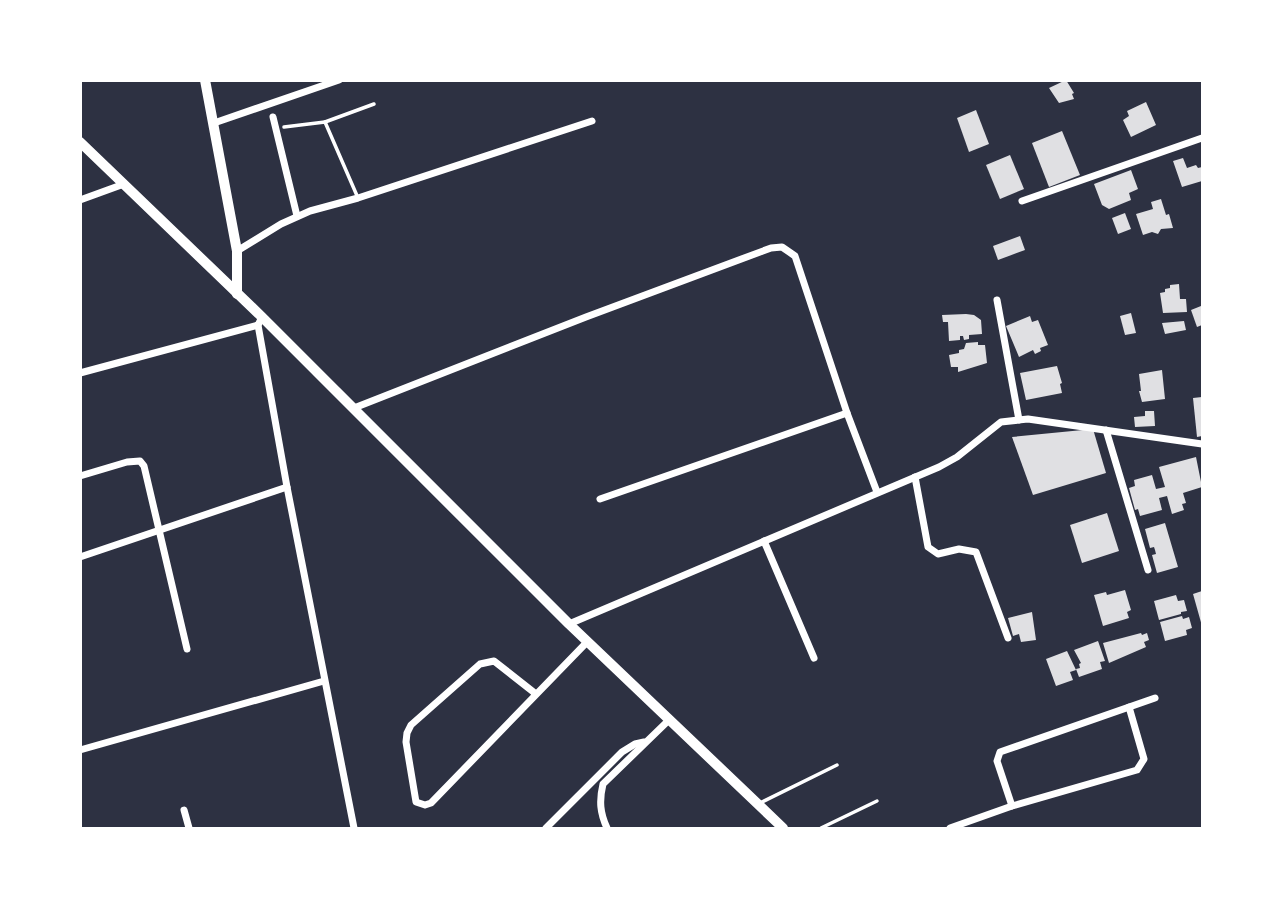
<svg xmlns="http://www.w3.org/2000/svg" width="1283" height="909" viewBox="0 0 1283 909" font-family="'Sofia Sans Condensed',sans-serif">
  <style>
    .building { fill: #e0e0e3 }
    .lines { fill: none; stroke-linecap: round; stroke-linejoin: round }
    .service { stroke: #fff; stroke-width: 3.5 }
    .minor { stroke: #fff; stroke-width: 7 }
    .secondary { stroke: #fff; stroke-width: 10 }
    .primary { stroke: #fff; stroke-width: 10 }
  </style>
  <rect width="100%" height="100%" fill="#2d3142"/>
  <g class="building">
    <polygon points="1066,80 1074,93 1072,94 1074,99 1059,103 1049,88"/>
    <polygon points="1146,102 1156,125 1131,137 1123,120 1129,116 1127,111"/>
    <polygon points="976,110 989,144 969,152 957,118"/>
    <polygon points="1062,131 1080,175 1049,187 1032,143"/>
    <polygon points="1010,155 1024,189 1000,199 986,165"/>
    <polygon points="1183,158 1187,168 1196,165 1198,168 1202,167 1202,181 1182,187 1173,161"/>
    <polygon points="1131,170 1138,189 1129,193 1131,200 1109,209 1102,205 1094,184"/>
    <polygon points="1161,199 1166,215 1169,214 1173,228 1161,229 1158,234 1152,232 1143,235 1136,214 1153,209 1151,202"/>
    <polygon points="1125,213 1131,229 1118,234 1112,218"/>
    <polygon points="1020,236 1025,250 998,260 993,246"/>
    <polygon points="1179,284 1180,299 1186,299 1187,312 1163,313 1160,293 1165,292 1165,289 1170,288 1170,285"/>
    <polygon points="1201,306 1202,325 1197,327 1191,310"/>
    <polygon points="1131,313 1136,333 1125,335 1120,316"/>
    <polygon points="966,314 974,315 981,320 982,334 969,335 969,339 964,340 963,336 960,336 960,340 949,341 948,322 943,322 942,315"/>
    <polygon points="1030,316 1032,322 1038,320 1048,345 1040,348 1041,351 1035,354 1033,350 1019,357 1006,326"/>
    <polygon points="1184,321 1186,330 1165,334 1162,323"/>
    <polygon points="978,342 978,345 985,345 987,363 958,372 958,367 951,367 949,355 959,353 959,350 964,349 966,343"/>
    <polygon points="1057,366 1062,383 1060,384 1062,393 1026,400 1020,373"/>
    <polygon points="1162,370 1165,399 1142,402 1139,391 1141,391 1139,374"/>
    <polygon points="1202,397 1202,436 1197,437 1193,398"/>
    <polygon points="1145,411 1154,411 1155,426 1135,427 1134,417 1145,416"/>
    <polygon points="1093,429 1106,473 1033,495 1012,437"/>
    <polygon points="1196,457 1202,487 1183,493 1186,503 1182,504 1184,510 1172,514 1167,496 1159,498 1162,510 1140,516 1138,509 1135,510 1129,488 1135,486 1134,480 1152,475 1156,489 1165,487 1159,467"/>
    <polygon points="1107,513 1119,551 1082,563 1070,525"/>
    <polygon points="1165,523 1178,567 1157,573 1152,555 1156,554 1155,550 1154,547 1150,548 1145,529"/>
    <polygon points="1125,590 1131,610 1127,612 1129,618 1103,626 1094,595 1106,592 1107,595"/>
    <polygon points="1202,591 1202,626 1193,594"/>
    <polygon points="1176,595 1178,601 1184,600 1187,611 1181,612 1181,614 1159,620 1154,601"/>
    <polygon points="1032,612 1036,640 1021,642 1019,634 1013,636 1008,618"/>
    <polygon points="1182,616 1183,619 1189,617 1192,628 1186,630 1187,635 1165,641 1160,622"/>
    <polygon points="1141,633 1142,635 1147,633 1149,640 1144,642 1146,647 1109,663 1103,643"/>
    <polygon points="1098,641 1105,661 1100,662 1102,669 1079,677 1076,669 1080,668 1079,664 1081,663 1074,650"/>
    <polygon points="1067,651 1076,670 1070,672 1073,680 1056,686 1046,659"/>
  </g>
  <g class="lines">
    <g class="service">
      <polyline points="325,122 374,104"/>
      <polyline points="284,127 325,122 358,198"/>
      <polyline points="760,803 837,765"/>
      <polyline points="821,828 877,801"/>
    </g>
    <g class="minor">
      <polyline points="273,117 297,216"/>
      <polyline points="214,123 339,80"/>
      <polyline points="80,200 124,184"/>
      <polyline points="1022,201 1202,138"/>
      <polyline points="237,251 281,224 310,211 358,198 592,121"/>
      <polyline points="997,300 1019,420"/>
      <polyline points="262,317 258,325 287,487 354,828"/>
      <polyline points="80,373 258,325"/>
      <polyline points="354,408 586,317 771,248 782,247 795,256 847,413 877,492"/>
      <polyline points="1106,430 1148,570"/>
      <polyline points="80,476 127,462 140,461 144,466 187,649"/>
      <polyline points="915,477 928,547 938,554 959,549 976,552 1008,638"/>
      <polyline points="600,499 847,413"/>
      <polyline points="764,541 814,658"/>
      <polyline points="80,557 287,487"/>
      <polyline points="569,624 939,467 957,457 1001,422 1028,419 1202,444"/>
      <polyline points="536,694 494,661 480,664 411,725 407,733 406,742 416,802 425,805 431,803 588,641"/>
      <polyline points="80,750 324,681"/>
      <polyline points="1012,806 997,761 1000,752 1155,698"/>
      <polyline points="184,810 189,828"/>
      <polyline points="546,828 622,752 635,744 644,742"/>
      <path d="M 607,828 C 600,813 599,801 603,784 L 670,719"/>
      <polyline points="950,828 1012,806 1137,770 1144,759 1129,707"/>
    </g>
    <polyline class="secondary" points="205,80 237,251 237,294"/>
    <polyline class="primary" points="80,142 262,317 569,624 783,828"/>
  </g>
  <rect width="1283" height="909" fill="none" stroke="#ffffff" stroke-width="164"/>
</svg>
